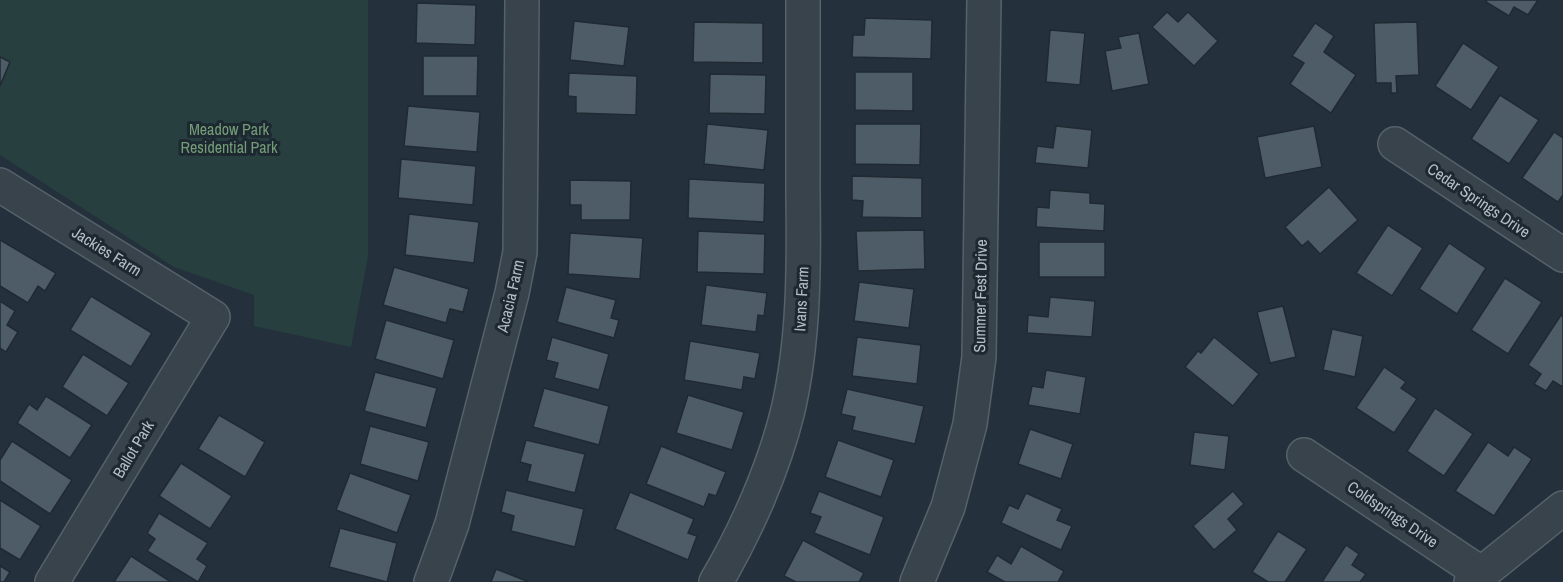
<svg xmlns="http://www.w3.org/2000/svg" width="1563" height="582" viewBox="0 0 1563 582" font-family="'Archivo Narrow',sans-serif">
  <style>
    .green { fill: #273f3e }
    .building { fill: #4e5c67; stroke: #1f2a33; stroke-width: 1.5 }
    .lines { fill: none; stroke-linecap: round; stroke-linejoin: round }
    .minor-casing { stroke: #56616a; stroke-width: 36 }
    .minor { stroke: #38434c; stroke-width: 33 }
    .labels { text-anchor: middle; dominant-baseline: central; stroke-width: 6; stroke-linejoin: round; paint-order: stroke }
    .park-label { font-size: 16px; fill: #739c77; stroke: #1d2831 }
    .street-label { font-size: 16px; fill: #b4bec7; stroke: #1d2831 }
  </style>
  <rect width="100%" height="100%" fill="#24313c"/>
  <polygon class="green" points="0,0 368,0 368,256 351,347 254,326 254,295 174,267 0,155"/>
  <g class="building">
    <polygon points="1487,0 1538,0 1528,15 1514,7 1509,16 1486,2"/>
    <polygon points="417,3 476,5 475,45 416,43"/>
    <polygon points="1167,12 1178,22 1188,12 1218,41 1194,66 1152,27"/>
    <polygon points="865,18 932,20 931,59 852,57 853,35 864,35"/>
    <polygon points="574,21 629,27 624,66 570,60"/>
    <polygon points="694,22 763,23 763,63 693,62"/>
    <polygon points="1417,22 1419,75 1396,76 1397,93 1391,93 1391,83 1376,83 1374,23"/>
    <polygon points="1315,23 1334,36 1324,52 1356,75 1331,113 1290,84 1304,63 1292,56"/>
    <polygon points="1050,30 1085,33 1080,85 1046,82"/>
    <polygon points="1139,33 1149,84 1112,91 1105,51 1121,48 1118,37"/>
    <polygon points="1463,43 1499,67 1471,110 1435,86"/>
    <polygon points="423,56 478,56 477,96 423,96"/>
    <polygon points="0,57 10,62 0,86"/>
    <polygon points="855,72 913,72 913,111 855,110"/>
    <polygon points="569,73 637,76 636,115 576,113 576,97 568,96"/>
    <polygon points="710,74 766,75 765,114 709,113"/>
    <polygon points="1500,95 1539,120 1509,164 1471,139"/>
    <polygon points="408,106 480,112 477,152 404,146"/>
    <polygon points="707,124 768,130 764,170 704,164"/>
    <polygon points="855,124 921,124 920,165 855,164"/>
    <polygon points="1056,126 1092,130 1088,168 1035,163 1037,146 1053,148"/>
    <polygon points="1314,126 1322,167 1265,178 1257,137"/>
    <polygon points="1554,132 1563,138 1563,195 1558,202 1522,178"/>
    <polygon points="401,159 476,166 473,205 398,198"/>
    <polygon points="852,176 922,178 922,218 862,217 863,201 852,200"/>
    <polygon points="689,179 765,183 764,222 688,218"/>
    <polygon points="570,180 631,181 630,220 581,220 581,205 570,205"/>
    <polygon points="1329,187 1358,220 1320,254 1308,241 1302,246 1285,227"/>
    <polygon points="1050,190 1090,193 1090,203 1105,204 1104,231 1036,227 1037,207 1049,208"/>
    <polygon points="409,214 479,222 474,263 405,255"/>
    <polygon points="1388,225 1423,248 1392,296 1356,273"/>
    <polygon points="924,230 925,269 858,271 856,231"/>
    <polygon points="698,231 765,234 764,274 697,272"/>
    <polygon points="570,233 643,238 640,279 568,274"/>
    <polygon points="0,240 56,273 45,291 38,286 28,303 0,286"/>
    <rect x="1039" y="242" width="66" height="35"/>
    <polygon points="1449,243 1486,268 1457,314 1419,289"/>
    <polygon points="394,267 469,289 463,312 450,309 446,323 383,305"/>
    <polygon points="1505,278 1542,302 1508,354 1471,330"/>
    <polygon points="859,282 914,289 909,328 854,321"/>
    <polygon points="706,285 767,293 764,316 758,315 756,332 701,325"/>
    <polygon points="566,287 616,300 611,318 619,320 614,338 557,322"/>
    <polygon points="91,296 152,333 131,367 70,330"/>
    <polygon points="1050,297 1095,301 1092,337 1027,333 1028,315 1048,317"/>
    <polygon points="0,301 15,311 7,325 18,332 6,352 0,348"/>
    <polygon points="1283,306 1296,357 1270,363 1257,312"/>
    <polygon points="1561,315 1563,317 1563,387 1553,381 1546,391 1534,384 1541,374 1528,365"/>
    <polygon points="386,320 454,340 443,379 375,359"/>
    <polygon points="1332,329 1363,336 1355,377 1323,370"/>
    <polygon points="552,337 609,354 599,390 554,378 558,363 546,360"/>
    <polygon points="857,337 921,345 917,384 852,376"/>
    <polygon points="1214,337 1259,374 1233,406 1185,367 1198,351 1201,353"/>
    <polygon points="690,341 760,353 755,379 744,377 742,390 684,380"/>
    <polygon points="83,354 129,383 107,416 62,387"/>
    <polygon points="1384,367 1406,382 1401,388 1417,399 1394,433 1356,408"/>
    <polygon points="1046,370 1086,377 1080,414 1028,405 1032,386 1043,388"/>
    <polygon points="375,372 437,388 426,428 364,411"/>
    <polygon points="544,388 609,406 599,445 533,427"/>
    <polygon points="847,389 924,406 915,444 852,430 855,417 841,414"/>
    <polygon points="688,395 744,412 732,450 676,433"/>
    <polygon points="46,396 92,425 70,458 17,423 29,404 37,410"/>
    <polygon points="1435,408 1473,434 1444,476 1407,451"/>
    <polygon points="219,415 265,442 245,477 198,449"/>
    <polygon points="370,426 429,442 418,481 360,464"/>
    <polygon points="1030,429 1073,444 1061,479 1018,464"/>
    <polygon points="1194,432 1229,436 1225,470 1190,465"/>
    <polygon points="526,440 585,454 575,493 527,481 531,465 520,462"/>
    <polygon points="838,440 894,460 881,497 825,477"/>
    <polygon points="12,441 72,480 50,514 0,481 0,460"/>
    <polygon points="1488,442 1508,456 1514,447 1532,459 1494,516 1455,491"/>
    <polygon points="661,446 726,472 716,496 709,494 704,507 646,484"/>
    <polygon points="181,463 232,496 210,529 159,496"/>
    <polygon points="350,473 411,495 397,533 336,510"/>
    <polygon points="506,490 584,509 575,547 511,531 514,516 501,512"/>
    <polygon points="819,491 884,517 870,555 814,533 821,517 810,513"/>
    <polygon points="1233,491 1244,504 1228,519 1237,530 1214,550 1193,526"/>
    <polygon points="630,492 694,519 688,533 697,536 688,560 615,529"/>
    <polygon points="1026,493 1062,509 1057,520 1072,526 1061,550 1001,523 1009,505 1018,509"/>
    <polygon points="0,500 41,526 20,560 0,548"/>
    <polygon points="159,513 208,543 197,559 207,566 198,582 147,551 155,539 147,533"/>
    <polygon points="340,528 397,543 387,582 329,567"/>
    <polygon points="1278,531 1307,549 1285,582 1268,582 1252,572"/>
    <polygon points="803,540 864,573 859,582 796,582 784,576"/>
    <polygon points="1346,545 1359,554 1352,565 1366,574 1360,582 1322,582"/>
    <polygon points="1021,546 1064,571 1058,582 1005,582 987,572 997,555 1011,564"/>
    <polygon points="131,556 171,582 114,582"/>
    <polygon points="0,566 10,572 4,582 0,582"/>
    <polygon points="496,569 529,582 491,582"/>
  </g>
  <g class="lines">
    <defs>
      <g id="minor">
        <polyline points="1395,144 1563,255"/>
        <polyline points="0,185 213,317 52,582"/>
        <polyline points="1304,455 1482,574"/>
        <polyline points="431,582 452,524 512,293 520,252 522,0"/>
        <path d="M 716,582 C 746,531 774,468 788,410 C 804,340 804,268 803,196 C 803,131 803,65 803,0"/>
        <polyline points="917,582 948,507 970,424 979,357 984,0"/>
        <polyline points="1471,582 1563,508"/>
      </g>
    </defs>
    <use href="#minor" class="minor-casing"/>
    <use href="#minor" class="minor"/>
  </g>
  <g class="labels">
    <g class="park-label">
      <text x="229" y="129">Meadow Park<tspan x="229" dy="18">Residential Park</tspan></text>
    </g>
    <g class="street-label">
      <text transform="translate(1479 200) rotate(34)">Cedar Springs Drive</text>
      <text transform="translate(107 251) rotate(32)">Jackies Farm</text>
      <text transform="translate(510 296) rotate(-77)">Acacia Farm</text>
      <text transform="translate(980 296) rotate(-89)">Summer Fest Drive</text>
      <text transform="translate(801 299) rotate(-87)">Ivans Farm</text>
      <text transform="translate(133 449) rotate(-59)">Ballot Park</text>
      <text transform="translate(1393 514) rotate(34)">Coldsprings Drive</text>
    </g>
  </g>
</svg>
